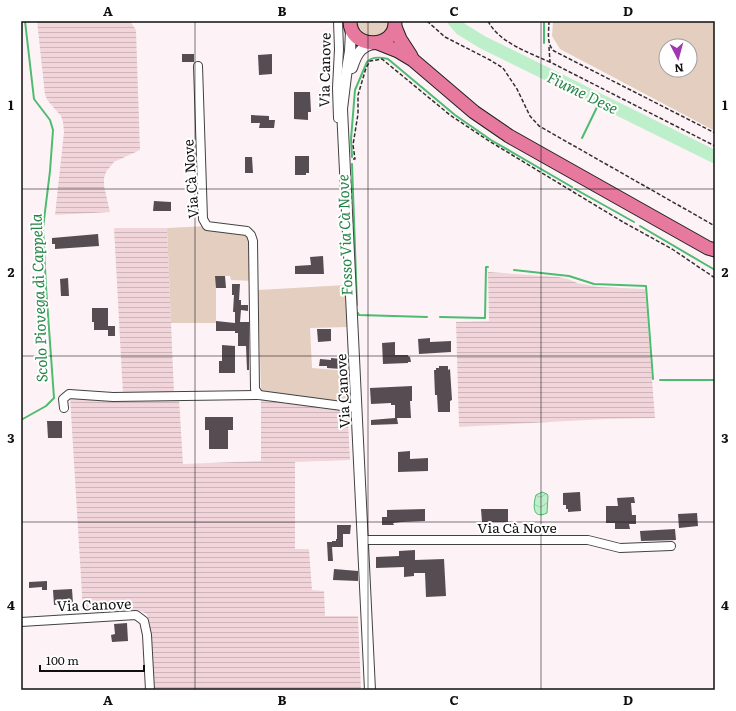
<svg xmlns="http://www.w3.org/2000/svg" width="736" height="711" viewBox="0 0 736 711" font-family="Literata,serif">
  <style>
    .farmland { fill: url(#farmland-rules) }
    .grass { fill: #e4cec0; fill-rule: evenodd }
    .water { fill: url(#water-waves); stroke: #4ebc70 }
    .lines { fill: none; stroke-linecap: round; stroke-linejoin: round }
    .stream { stroke: #4ebc70; stroke-width: 2 }
    .river { stroke: #bdefcb; stroke-width: 13 }
    .building { fill: #564d53 }
    .minor-casing { stroke: #424242; stroke-width: 10 }
    .tertiary-casing { stroke: #424242; stroke-width: 12 }
    .primary-casing { stroke: #202020; stroke-width: 15 }
    .path { stroke: #313131; stroke-width: 1.5; stroke-dasharray: 4 2; stroke-linecap: butt }
    .minor { stroke: #fff; stroke-width: 8 }
    .tertiary { stroke: #fff; stroke-width: 10 }
    .primary { stroke: #e7799e; stroke-width: 13 }
    .grid { fill: none; stroke: #0f0f0f; stroke-width: 1; stroke-opacity: 0.55 }
    .labels { text-anchor: middle; dominant-baseline: central; stroke-width: 4; stroke-linejoin: round; paint-order: stroke }
    .street-label { font-size: 14px; fill: #0f0f0f; stroke: #fff }
    .water-label { font-size: 15px; font-style: italic; fill: #268446; stroke: #fff }
    .neatline { fill: none; stroke: #0f0f0f; stroke-width: 1.5 }
    .grid-label { font-size: 13px; text-anchor: middle; font-weight: bold; fill: #0f0f0f }
  </style>
  <defs>
    <pattern id="farmland-rules" width="6" height="5" patternUnits="userSpaceOnUse"><rect width="6" height="5" fill="#f1d5da"/><path d="M0 2.5h6" fill="none" stroke="#cdb6ba"/></pattern>
    <pattern id="water-waves" width="16" height="10" patternUnits="userSpaceOnUse"><rect width="16" height="10" fill="#bdefcb"/><path d="M0 5q4-4 8 0t8 0" fill="none" stroke="#a1ccad"/></pattern>
  </defs>
  <rect width="100%" height="100%" fill="#fdf3f6"/>
  <g class="farmland">
    <polygon points="37,21 130,21 136,30 140,150 114,162 106,172 104,178 104,186 110,212 55,215 64,132 63,122 61,116 48,101 45,95"/>
    <polygon points="114,228 167,228 174,393 123,395"/>
    <polygon points="488,272 558,277 568,279 577,283 599,287 645,289 655,418 606,419 459,427 456,322 489,321"/>
    <polygon points="70,397 179,398 183,464 261,461 261,399 344,410 348,421 350,460 295,462 295,549 309,549 312,590 324,591 325,616 358,616 361,690 154,690 149,621 147,614 138,610 83,611"/>
  </g>
  <g class="grass">
    <path d="M 354,21 L 390,21 C 384,40 376,40 360,33 Z"/>
    <path d="M 553,21 L 715,21 L 715,131 L 560,49 L 552,36 ZM 666,46 L 690,46 L 690,70 L 666,70 Z"/>
    <polygon points="207,226 251,235 254,281 231,280 230,276 216,276 216,323 171,323 167,228"/>
    <polygon points="346,285 348,327 310,328 312,368 348,371 349,404 263,392 261,390 258,290"/>
  </g>
  <path class="water" d="M 542,492 L 547,494 L 548,496 L 547,513 C 532,520 533,505 536,495 Z"/>
  <g class="lines">
    <g class="stream">
      <polyline points="544,21 544,43"/>
      <polyline points="582,138 600,101"/>
      <path d="M 352,157 L 351,139 L 355,90 L 367,62 C 372,56 380,57 388,59 L 455,115 L 491,140 L 572,187"/>
      <polyline points="352,164 357,305"/>
      <polyline points="575,189 634,222"/>
      <polyline points="640,226 715,270"/>
      <polyline points="514,270 569,276 594,284 646,286 653,379"/>
      <polyline points="358,313 359,315 427,317"/>
      <polyline points="440,317 485,318 486,267 488,267"/>
      <polyline points="660,380 715,380"/>
      <polyline points="21,420 46,406 54,398 46,287 43,228 50,171 53,130 50,120 34,99 25,21"/>
    </g>
    <polyline class="river" points="454,21 461,29 482,42 715,157"/>
  </g>
  <g class="building">
    <rect x="182" y="54" width="12" height="8"/>
    <polygon points="272,54 272,74 259,75 258,55"/>
    <polygon points="294,92 310,92 311,112 308,112 308,120 294,119"/>
    <polygon points="251,115 269,116 269,120 275,120 274,128 259,128 260,123 251,123"/>
    <polygon points="295,156 309,156 309,173 306,173 306,175 295,175"/>
    <polygon points="245,157 252,157 253,173 245,173"/>
    <polygon points="154,201 171,202 171,211 153,211"/>
    <polygon points="98,234 99,246 55,249 55,244 52,244 52,238"/>
    <polygon points="323,256 324,274 295,274 295,266 311,265 310,257"/>
    <polygon points="215,276 225,276 226,288 216,288"/>
    <polygon points="68,278 69,296 61,296 60,279"/>
    <polygon points="232,284 240,284 239,300 241,300 241,305 248,305 248,311 241,310 240,322 249,322 249,370 247,370 246,346 238,346 238,333 235,333 235,331 216,331 216,321 235,323 235,312 233,312 234,295 232,295"/>
    <polygon points="92,308 108,308 108,326 115,326 115,336 108,336 108,330 94,330 94,322 92,322"/>
    <polygon points="317,329 331,329 331,341 318,342"/>
    <polygon points="430,338 430,342 451,341 451,352 419,354 418,339"/>
    <polygon points="395,342 395,355 408,355 408,356 410,357 411,362 408,362 408,363 383,364 382,343"/>
    <polygon points="222,345 235,346 235,373 219,373 219,361 222,361"/>
    <polygon points="331,358 342,359 341,369 327,368 327,366 319,366 320,359 331,360"/>
    <polygon points="439,366 448,366 448,370 450,369 452,400 450,401 450,412 438,412 437,395 435,395 434,370 436,370 436,368 439,368"/>
    <polygon points="412,386 412,401 410,401 411,418 397,418 398,424 371,425 371,420 395,418 395,405 391,405 391,403 371,404 370,388"/>
    <polygon points="205,417 233,417 233,430 228,430 228,449 209,449 209,430 205,430"/>
    <polygon points="47,421 62,421 62,438 48,438"/>
    <polygon points="410,451 410,459 428,458 428,471 398,472 398,452"/>
    <polygon points="580,492 581,511 568,512 568,509 566,509 566,505 563,505 563,493"/>
    <polygon points="634,497 635,503 631,503 632,515 636,515 636,524 629,524 630,529 615,529 615,523 606,523 606,506 618,506 617,498"/>
    <polygon points="425,509 425,521 402,522 393,523 394,525 382,525 382,517 387,517 387,510"/>
    <polygon points="481,509 508,509 508,522 482,522"/>
    <polygon points="697,513 698,526 679,528 678,514"/>
    <polygon points="337,525 351,525 350,534 343,534 343,547 332,547 333,561 328,561 327,542 332,542 332,541 336,541 336,539 337,539"/>
    <polygon points="675,529 676,540 641,541 640,531"/>
    <polygon points="415,550 415,560 444,559 446,596 426,597 425,573 414,573 414,576 404,577 404,567 376,568 376,557 399,556 399,551"/>
    <polygon points="334,569 358,571 358,581 333,580"/>
    <polygon points="47,581 47,590 42,590 42,587 29,588 29,582"/>
    <polygon points="72,589 73,603 54,605 53,590"/>
    <polygon points="127,623 128,641 112,642 111,635 115,634 114,624"/>
  </g>
  <g class="lines">
    <defs>
      <g id="minor">
        <polyline points="198,66 203,219 207,226 247,231 251,235 253,241 255,389 259,395"/>
        <polyline points="338,118 337,88 339,49 338,21"/>
        <polyline points="64,408 63,399 69,394 113,397 259,395 357,408"/>
        <polyline points="362,540 588,540 620,548 671,546"/>
        <polyline points="21,622 136,615 144,621 147,635 150,690"/>
      </g>
      <g id="tertiary">
        <polyline points="351,31 350,51 346,76 342,109 370,690"/>
        <path d="M 352,68 C 356,56 359,48 372,44"/>
      </g>
      <g id="primary">
        <path d="M 350,21 C 350,51 397,49 395,21"/>
        <polyline points="395,27 400,39 411,56"/>
        <polyline points="378,43 398,51 413,60 474,112 509,136 708,248 715,250"/>
      </g>
    </defs>
    <use href="#minor" class="minor-casing"/>
    <use href="#tertiary" class="tertiary-casing"/>
    <use href="#primary" class="primary-casing"/>
    <g class="path">
      <polyline points="427,21 445,37 490,60 503,68 517,89 530,116 539,126 715,226"/>
      <path d="M 488,21 C 498,41 525,51 545,60 L 550,62"/>
      <path d="M 549,21 C 549,31 546,44 554,51 L 715,133"/>
      <polyline points="549,47 550,62 554,64 715,146"/>
      <polyline points="353,159 355,159 353,145 358,114 358,95 366,68 370,61 382,59 450,115 489,141 623,222 672,249 715,278"/>
    </g>
    <use href="#minor" class="minor"/>
    <use href="#tertiary" class="tertiary"/>
    <use href="#primary" class="primary"/>
  </g>
  <path class="grid" d="M 195,21 L 195,690M 368,21 L 368,690M 541,21 L 541,690M 21,189 L 715,189M 21,356 L 715,356M 21,522 L 715,522"/>
  <g class="labels">
    <g class="street-label">
      <text transform="translate(324 70) rotate(-89)">Via Canove</text>
      <text transform="translate(190 179) rotate(-94)">Via Cà Nove</text>
      <text transform="translate(342 391) rotate(-93)">Via Canove</text>
      <text x="517" y="527">Via Cà Nove</text>
      <text transform="translate(94 604) rotate(-2)">Via Canove</text>
    </g>
    <g class="water-label">
      <text transform="translate(583 92) rotate(26)">Fiume Dese</text>
      <text transform="translate(344 235) rotate(-92)">Fosso Via Cà Nove</text>
      <text transform="translate(38 298) rotate(-92)">Scolo Piovega di Cappella</text>
    </g>
  </g>
  <rect width="736" height="711" fill="none" stroke="#ffffff" stroke-width="44"/>
  <g transform="translate(678 58) rotate(174)"><circle r="19" fill="#ffffff" stroke="#9f9f9f"/>
  <path d="M0-3L7 15L0 10L-7 15Z" fill="#9e38ae"/>
  <text y="-6" font-size="11" font-weight="bold" text-anchor="middle" fill="#0f0f0f">N</text>
  </g>
  <path d="M40 665v6h104v-6" fill="none" stroke="#0f0f0f" stroke-width="2"/>
  <text x="46" y="665" font-size="12" fill="#0f0f0f" stroke="#ffffff" stroke-width="3" paint-order="stroke">100 m</text>
  <rect x="22" y="22" width="692" height="667" class="neatline"/>
  <g class="grid-label">
    <text x="108" y="16">A</text>
    <text x="282" y="16">B</text>
    <text x="454" y="16">C</text>
    <text x="628" y="16">D</text>
    <text x="11" y="110">1</text>
    <text x="725" y="110">1</text>
    <text x="11" y="277">2</text>
    <text x="725" y="277">2</text>
    <text x="11" y="443">3</text>
    <text x="725" y="443">3</text>
    <text x="11" y="610">4</text>
    <text x="725" y="610">4</text>
    <text x="108" y="705">A</text>
    <text x="282" y="705">B</text>
    <text x="454" y="705">C</text>
    <text x="628" y="705">D</text>
  </g>
</svg>
